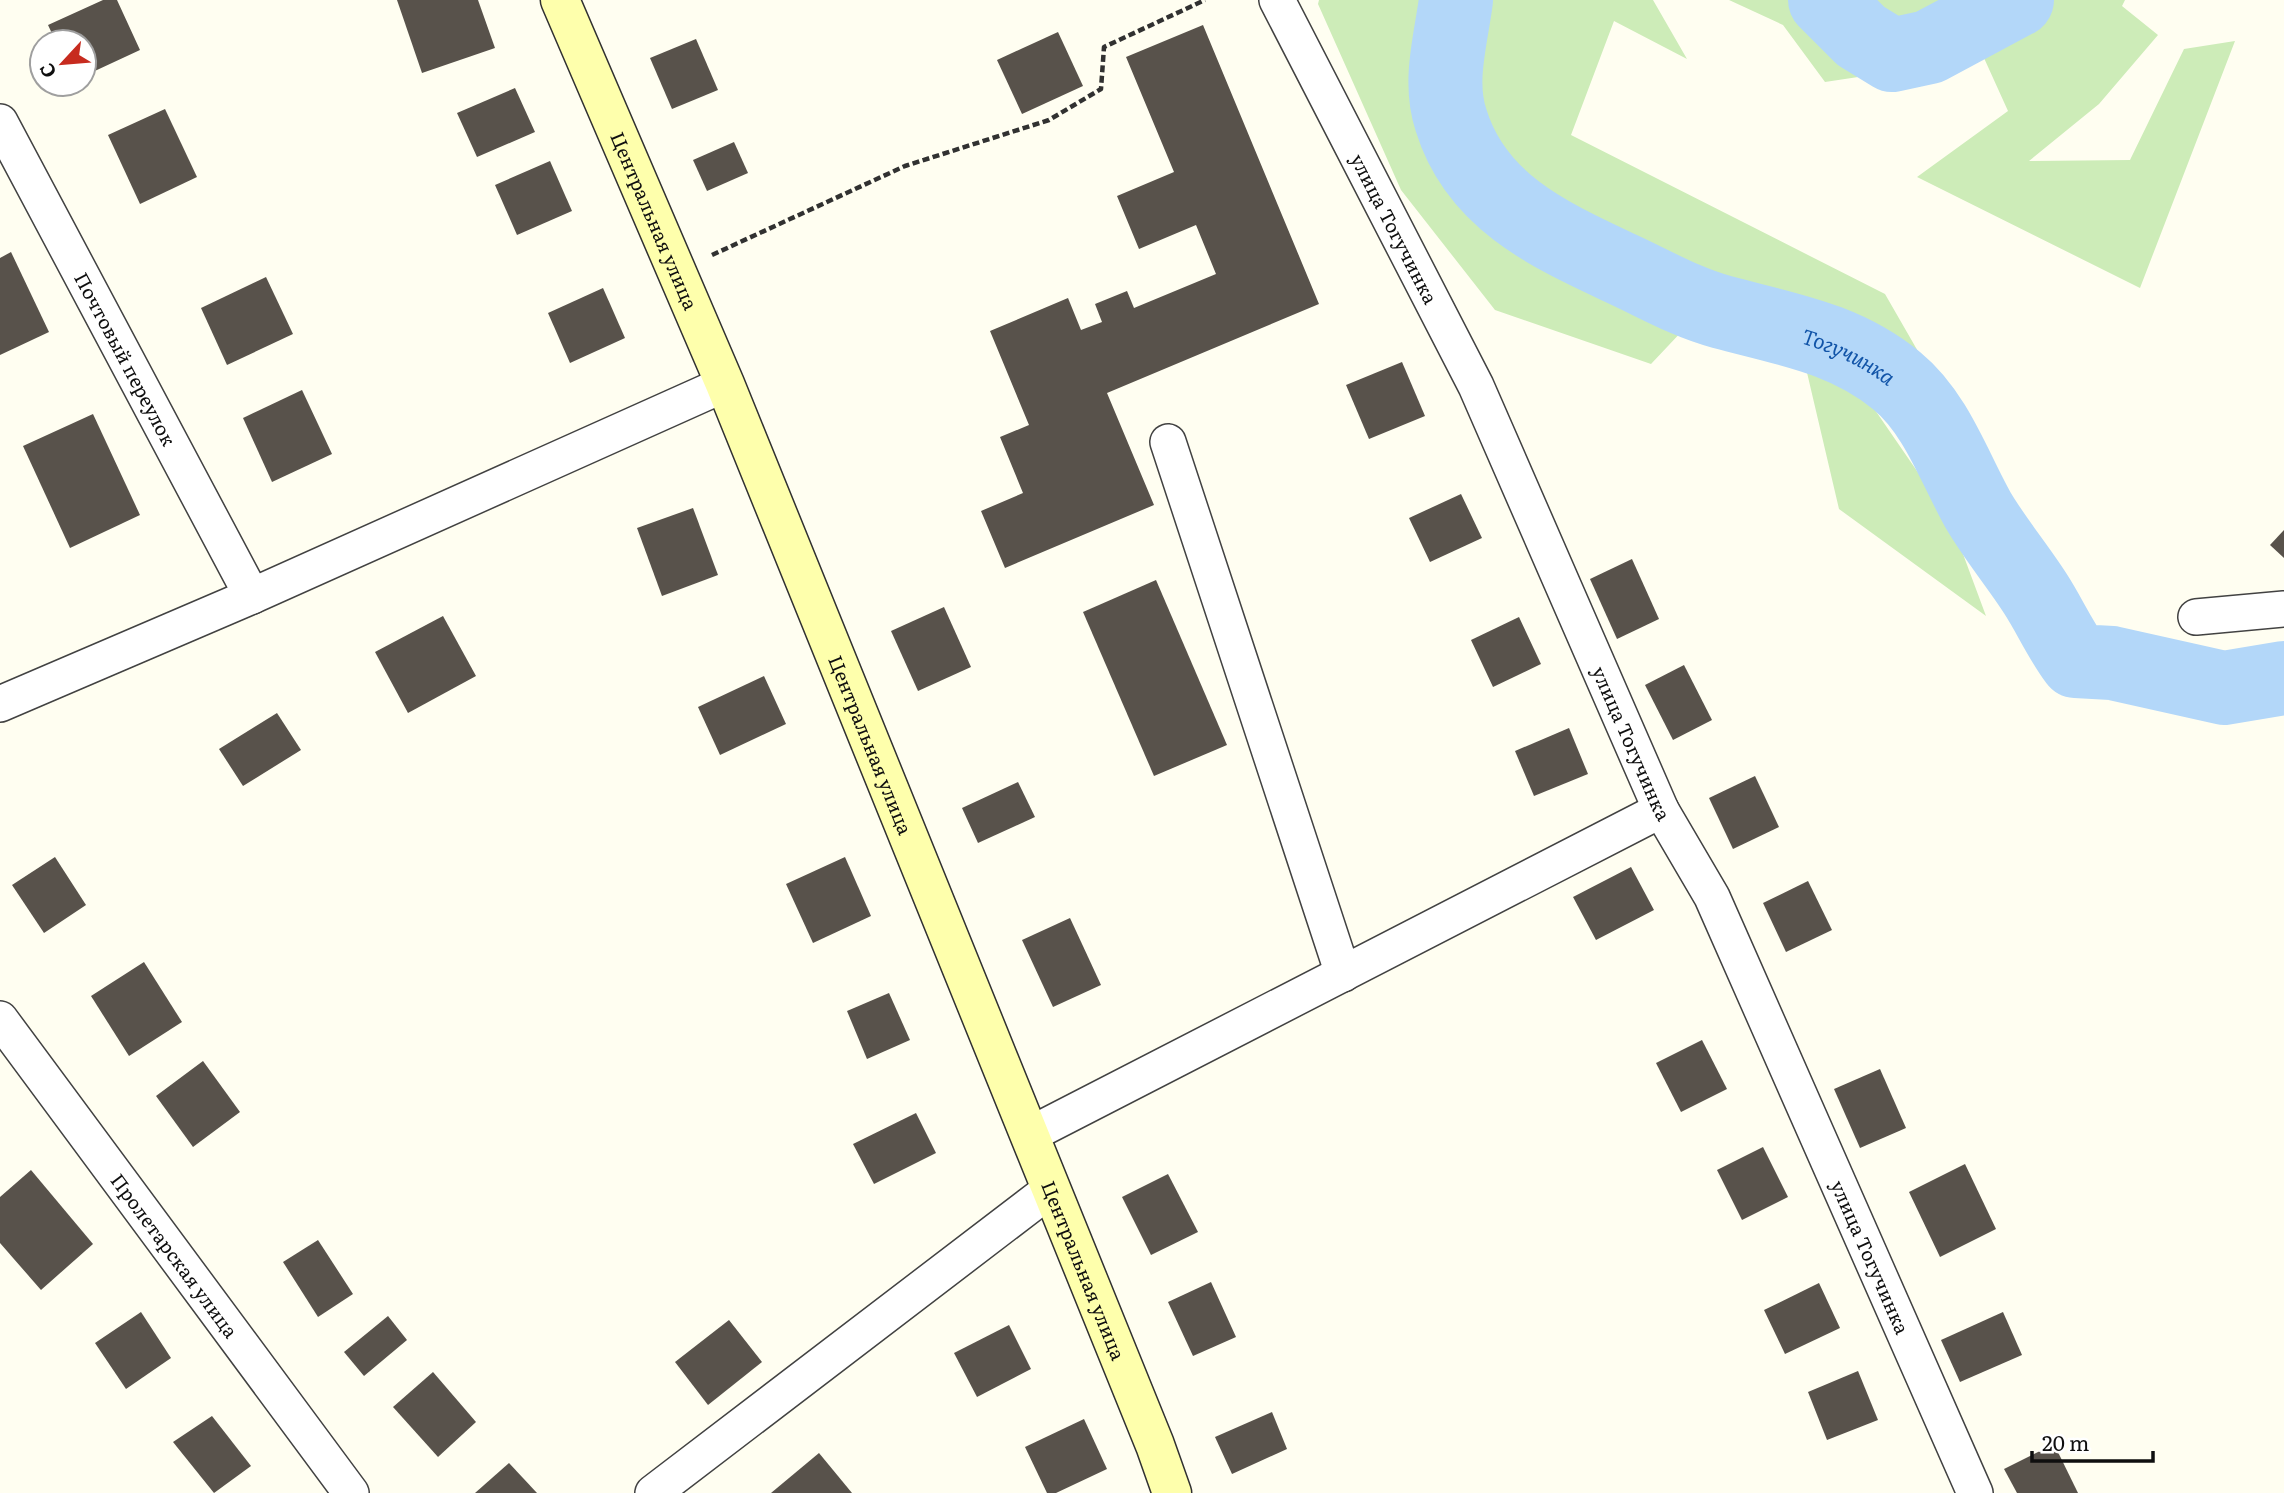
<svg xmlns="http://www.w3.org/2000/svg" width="2284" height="1493" viewBox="0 0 2284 1493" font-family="Literata,serif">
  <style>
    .green { fill: #cdecb8 }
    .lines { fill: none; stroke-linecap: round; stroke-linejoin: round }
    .river { stroke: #b3d7f9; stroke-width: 74 }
    .building { fill: #58524b }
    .minor-casing { stroke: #424242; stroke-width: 38 }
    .secondary-casing { stroke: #313131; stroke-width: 41 }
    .path { stroke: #313131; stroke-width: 4.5; stroke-dasharray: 7 3.5; stroke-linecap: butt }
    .minor { stroke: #fff; stroke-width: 35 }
    .secondary { stroke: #feffac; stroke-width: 38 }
    .labels { text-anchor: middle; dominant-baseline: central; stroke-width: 7; stroke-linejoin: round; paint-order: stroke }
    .street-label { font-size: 19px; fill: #0f0f0f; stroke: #fff }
    .water-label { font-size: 21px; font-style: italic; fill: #1154a8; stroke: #fff }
  </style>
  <rect width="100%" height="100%" fill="#fffef1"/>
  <g class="green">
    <polygon points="1319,0 1653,0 1687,59 1614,21 1571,135 1885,294 1946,400 1845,330 1853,378 1950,519 1986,616 1839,509 1797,330 1685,328 1651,364 1495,310 1401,190 1318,4"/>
    <polygon points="1729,0 2125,0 2122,6 2158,35 2099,104 2029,161 2130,160 2184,49 2235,41 2140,288 1917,177 2008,111 1984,58 1825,82 1783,25"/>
  </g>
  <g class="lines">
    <g class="river">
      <path id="s1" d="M 1456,0 C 1451,39 1438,81 1451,120 C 1476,202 1550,235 1620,268 C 1655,284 1685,302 1722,312 C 1785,329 1845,338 1897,381 C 1936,413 1954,467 1978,510 C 1995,539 2017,565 2035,593 C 2050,616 2059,638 2076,661 L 2112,663 L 2224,688 L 2284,678"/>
      <polyline points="1825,0 1861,36 1892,55 1929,47 2017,0"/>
    </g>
  </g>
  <g class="building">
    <polygon points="103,0 117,0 140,50 84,76 84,42 56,42 48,25"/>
    <polygon points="397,0 478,0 495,48 422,73"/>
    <polygon points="1203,25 1319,304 1107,393 1154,505 1005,568 981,511 1023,493 1000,437 1029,425 990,331 1068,298 1081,330 1102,322 1095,304 1127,291 1134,308 1216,274 1196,225 1139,249 1117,196 1174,172 1126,57"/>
    <polygon points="1058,32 1083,86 1022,114 997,60"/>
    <polygon points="696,39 718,90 672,109 650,58"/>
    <polygon points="515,88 535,132 477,157 457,113"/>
    <polygon points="165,109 197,177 140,204 108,135"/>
    <polygon points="734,142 748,173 707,191 693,160"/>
    <polygon points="550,161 572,211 517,235 495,185"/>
    <polygon points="11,252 49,332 0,355 0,258"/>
    <polygon points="266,277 293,334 227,365 201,308"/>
    <polygon points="603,288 625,338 570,363 548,313"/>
    <polygon points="1402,362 1425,416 1369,439 1346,385"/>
    <polygon points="302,390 332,454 272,482 243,418"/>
    <polygon points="93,414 140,515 70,548 23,446"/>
    <polygon points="1461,494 1482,538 1430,562 1409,518"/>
    <polygon points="693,508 718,575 662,596 637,528"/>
    <polygon points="2284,530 2284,558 2270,545"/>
    <polygon points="1632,559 1659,619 1617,639 1590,579"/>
    <polygon points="1156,580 1227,745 1154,776 1083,612"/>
    <polygon points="944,607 971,667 918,691 891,631"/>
    <polygon points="443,616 476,676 408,713 375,652"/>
    <polygon points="1519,617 1541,664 1493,687 1471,640"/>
    <polygon points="1684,665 1712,720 1673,740 1645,685"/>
    <polygon points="764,676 786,724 720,755 698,707"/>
    <polygon points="277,713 301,750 243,786 219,749"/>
    <polygon points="1569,728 1588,774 1534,796 1515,751"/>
    <polygon points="1755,776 1779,827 1733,849 1709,798"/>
    <polygon points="1018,782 1035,817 978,843 962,808"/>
    <polygon points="55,857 86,905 44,933 12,885"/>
    <polygon points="845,857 871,916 813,943 786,884"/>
    <polygon points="1631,867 1654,910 1596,940 1573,897"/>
    <polygon points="1808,881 1832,930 1786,952 1763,903"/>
    <polygon points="1070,918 1101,985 1053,1007 1022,940"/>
    <polygon points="144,962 182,1022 129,1056 91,996"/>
    <polygon points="889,993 910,1040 867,1059 847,1011"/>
    <polygon points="1702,1040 1727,1089 1681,1112 1656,1063"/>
    <polygon points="203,1061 240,1112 193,1147 156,1096"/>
    <polygon points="1880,1069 1906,1128 1860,1148 1834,1089"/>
    <polygon points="916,1113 936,1153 874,1184 853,1144"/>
    <polygon points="1763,1147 1788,1197 1742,1220 1717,1170"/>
    <polygon points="1965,1164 1996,1229 1940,1257 1909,1192"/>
    <polygon points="31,1170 93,1244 41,1290 0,1243 0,1197"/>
    <polygon points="1168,1174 1198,1232 1151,1255 1122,1197"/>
    <polygon points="318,1240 353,1294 318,1317 283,1262"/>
    <polygon points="1211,1282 1236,1337 1193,1356 1168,1302"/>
    <polygon points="1819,1283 1840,1328 1785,1354 1764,1310"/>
    <polygon points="141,1312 171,1358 126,1389 95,1343"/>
    <polygon points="2003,1312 2022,1355 1960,1382 1941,1340"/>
    <polygon points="388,1316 407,1340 364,1376 344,1352"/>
    <polygon points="729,1320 762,1362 708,1405 675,1362"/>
    <polygon points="1009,1325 1031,1369 977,1397 954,1353"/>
    <polygon points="1858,1371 1878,1420 1827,1440 1808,1392"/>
    <polygon points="433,1372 476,1422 438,1457 393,1407"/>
    <polygon points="1272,1412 1287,1449 1232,1474 1215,1437"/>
    <polygon points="212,1416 251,1466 214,1493 173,1442"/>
    <polygon points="1084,1419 1107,1469 1056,1493 1047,1493 1025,1447"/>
    <polygon points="2054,1444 2078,1493 2017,1493 2004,1469"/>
    <polygon points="819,1453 852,1493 771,1493"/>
    <polygon points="509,1463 537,1493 475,1493"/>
  </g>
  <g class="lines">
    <defs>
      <g id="minor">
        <path id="s2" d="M 1277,0 L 1476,386 L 1661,810 L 1712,897 L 1975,1493"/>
        <path id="s3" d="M 0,122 L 252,596"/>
        <polyline points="1168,442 1343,974"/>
        <polyline points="2196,617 2284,609"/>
        <polyline points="0,704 252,596 725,384"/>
        <path id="s4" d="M 0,1019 L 351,1493"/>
        <polyline points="1029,1135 1661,810"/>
        <polyline points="653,1493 1051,1189"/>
      </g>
      <g id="secondary">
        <path id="s5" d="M 560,0 L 725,384 L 1155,1445 L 1172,1493"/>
      </g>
    </defs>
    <use href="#minor" class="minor-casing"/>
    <use href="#secondary" class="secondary-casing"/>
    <polyline class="path" points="712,255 905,166 1049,120 1101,89 1104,47 1205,0"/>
    <use href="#minor" class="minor"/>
    <use href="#secondary" class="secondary"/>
  </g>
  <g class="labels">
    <g class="street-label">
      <text stroke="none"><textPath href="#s5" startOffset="240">Центральная улица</textPath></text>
      <text stroke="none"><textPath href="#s2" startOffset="257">улица Тогучинка</textPath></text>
      <text stroke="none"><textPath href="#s3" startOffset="268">Почтовый переулок</textPath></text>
      <text stroke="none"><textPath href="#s2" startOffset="824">улица Тогучинка</textPath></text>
      <text stroke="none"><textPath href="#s5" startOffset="807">Центральная улица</textPath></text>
      <text stroke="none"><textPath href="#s4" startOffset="294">Пролетарская улица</textPath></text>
      <text stroke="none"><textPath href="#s2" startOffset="1391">улица Тогучинка</textPath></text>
      <text stroke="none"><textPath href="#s5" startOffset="1374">Центральная улица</textPath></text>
    </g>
    <g class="water-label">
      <text stroke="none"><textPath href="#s1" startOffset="600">Тогучинка</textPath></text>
    </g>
  </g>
  <g transform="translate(63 63) rotate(244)"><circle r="33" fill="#ffffff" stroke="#9f9f9f" stroke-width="2"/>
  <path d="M0-5L12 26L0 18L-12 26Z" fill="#c72b1f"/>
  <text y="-10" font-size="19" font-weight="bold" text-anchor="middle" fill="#0f0f0f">С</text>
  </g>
  <path d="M2032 1451v10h121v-10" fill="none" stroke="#0f0f0f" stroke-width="3.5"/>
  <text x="2042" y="1451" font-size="21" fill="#0f0f0f" stroke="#ffffff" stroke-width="5" paint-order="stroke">20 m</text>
</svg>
